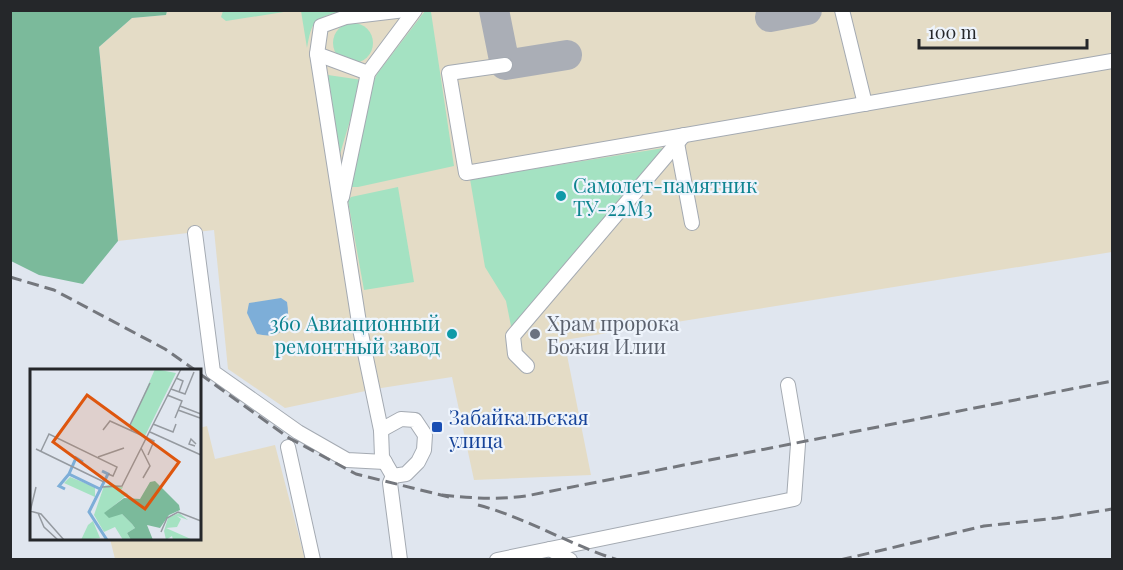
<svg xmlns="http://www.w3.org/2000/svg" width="1123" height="570" viewBox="0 0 1123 570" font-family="'Playfair Display',serif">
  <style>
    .industrial { fill: #e4dcc6 }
    .green { fill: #a4e2c2 }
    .forest { fill: #7bba9b }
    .water { fill: #7daed8 }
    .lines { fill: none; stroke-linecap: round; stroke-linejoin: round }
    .taxiway { stroke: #aaaeb6; stroke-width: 30 }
    .minor-casing { stroke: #a4aab2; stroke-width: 16 }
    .minor { stroke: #fff; stroke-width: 14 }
    .rail { stroke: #74777d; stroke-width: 3; stroke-dasharray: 12 6; stroke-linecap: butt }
    .culture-dot { fill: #0f9aa8; stroke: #eef4fc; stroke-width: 2 }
    .worship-dot { fill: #6b7280; stroke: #eef4fc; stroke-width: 2 }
    .transit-dot { fill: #1a4fb4; stroke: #eef4fc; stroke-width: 2 }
    .labels { text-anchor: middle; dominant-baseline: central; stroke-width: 4.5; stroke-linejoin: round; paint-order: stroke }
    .culture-label { font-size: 20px; fill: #0d838f; stroke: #eef4fc; text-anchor: start }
    .worship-label { font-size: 20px; fill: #5b616d; stroke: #eef4fc; text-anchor: start }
    .transit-label { font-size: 20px; fill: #164399; stroke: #eef4fc; text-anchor: start }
    .inset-river { fill: none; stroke: #7daed8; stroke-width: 3 }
    .inset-road { fill: none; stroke: #959aa0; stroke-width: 1.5 }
    .view { fill: #de560e; fill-opacity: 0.15; stroke: #de560e; stroke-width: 3 }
    .inset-edge { fill: none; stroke: #25272a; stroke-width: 3 }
  </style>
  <rect width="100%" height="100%" fill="#e0e6ef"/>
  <g class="industrial">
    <polygon points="167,10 1112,11 1112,252 564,340 591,475 474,480 452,377 375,389 285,408 228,369 214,230 118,241 99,47 132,18 166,15"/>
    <polygon points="207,426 215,459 275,445 305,559 115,559 110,539 200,538 200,428"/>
  </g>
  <g class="green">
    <polygon points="223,11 223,10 290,11 226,21 221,17"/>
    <path d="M 301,11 L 301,10 L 341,11 C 314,19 312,20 307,48 Z"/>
    <polygon points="425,11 442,11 431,12 454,166 358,187 350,187 370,89 377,74"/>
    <circle cx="353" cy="43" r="20"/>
    <polygon points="328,75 362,80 340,154"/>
    <polygon points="670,147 512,331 506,301 485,267 470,179"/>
    <polygon points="398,187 414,282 364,290 348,201 351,197"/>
  </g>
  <polygon class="forest" points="11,10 167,11 166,15 132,18 99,47 118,241 83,284 39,275 11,261"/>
  <path class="water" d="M 281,298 L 287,302 C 291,326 283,340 257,334 L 247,313 L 249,303 Z"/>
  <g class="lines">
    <g class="taxiway">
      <polyline points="494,10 505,65 567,55"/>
      <polyline points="770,17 807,10"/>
    </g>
    <defs>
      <g id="minor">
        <polyline points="842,10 865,104"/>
        <polyline points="317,54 368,73"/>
        <polyline points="505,65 449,73 466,173 1112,61"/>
        <polyline points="677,143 692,223"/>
        <polyline points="342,197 368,73 415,10"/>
        <polyline points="195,233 213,372 298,432 347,460 385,462"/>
        <polyline points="527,366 515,354 513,336 684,135"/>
        <polyline points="381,430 401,419 415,420 425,435 424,450 418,462 406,474 393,476"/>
        <polyline points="288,447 313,560"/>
        <polyline points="393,476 382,457 381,430 360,329 317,54 321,26 346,17 405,10"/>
        <polyline points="393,476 390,483 400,560"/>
        <polyline points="550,549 570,560"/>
        <polyline points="497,560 794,499 798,444 788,385"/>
      </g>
    </defs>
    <use href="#minor" class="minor-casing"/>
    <use href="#minor" class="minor"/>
    <g class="rail">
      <polyline points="10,277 54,290 165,349 195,370"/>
      <polyline points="200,374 289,438 356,474 449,497"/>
      <path d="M 442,495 C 471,498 497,500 526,496 L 1112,381"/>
      <path d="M 478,505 C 527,518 570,545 618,560"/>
      <polyline points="840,560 984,526 1057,518 1112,509"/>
    </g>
  </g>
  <g class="culture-dot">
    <circle cx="561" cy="196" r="6"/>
    <circle cx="452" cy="334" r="6"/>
  </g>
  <circle class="worship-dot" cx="535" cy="334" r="6"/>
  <rect class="transit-dot" x="431" y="421" width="12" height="12" rx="3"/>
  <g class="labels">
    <g class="culture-label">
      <text x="573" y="184">Самолет-памятник<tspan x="573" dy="23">ТУ-22М3</tspan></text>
      <text x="440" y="322" text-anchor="end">360 Авиационный<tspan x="440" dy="23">ремонтный завод</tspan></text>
    </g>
    <g class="worship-label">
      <text x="547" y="322">Храм пророка<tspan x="547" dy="23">Божия Илии</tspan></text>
    </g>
    <g class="transit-label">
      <text x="449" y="416">Забайкальская<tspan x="449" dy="23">улица</tspan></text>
    </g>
  </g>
  <g transform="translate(30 369)">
    <rect width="171" height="171" fill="#e0e6ef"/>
    <path d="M 125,0 L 146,4 L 115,67 L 100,57 ZM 40,108 L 65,118 L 65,128 L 34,114 ZM 82,115 L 93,118 L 91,121 L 98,125 L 75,144 L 92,145 L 102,155 L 105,159 L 97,164 L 101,171 L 93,171 L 85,158 L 74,163 L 64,146 L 74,117 ZM 149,144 L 158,151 L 147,147 L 151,150 L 147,158 L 136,159 L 163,171 L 143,171 L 142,167 L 136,171 L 134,162 L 138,149 ZM 63,152 L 70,169 L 51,171 L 58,156 Z" fill="#a4e2c2"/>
    <path d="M 125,112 L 149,136 L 150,141 L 139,146 L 130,159 L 117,156 L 123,171 L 101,171 L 97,164 L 105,159 L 102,155 L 92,145 L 79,149 L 74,144 L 94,129 L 110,130 L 120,113 Z" fill="#7bba9b"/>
    <path class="inset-river" d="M 53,93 L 46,89 L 39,105 L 70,120M 72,102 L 78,105 L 59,143 L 77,171M 35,120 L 29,117 L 39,105"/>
    <path class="inset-road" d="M 146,9 L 153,12 L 149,23M 141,20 L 155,25 L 164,3M 137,26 L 152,32 L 145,49M 150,37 L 171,45 L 171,49M 148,41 L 170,49M 123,55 L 143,63 L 146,55M 73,61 L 80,52 L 124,72 L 118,86M 102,62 L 100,56 L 120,14M 120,63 L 171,86M 165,77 L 159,75 L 161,70 L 166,75M 111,79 L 120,97 L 113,109M 6,80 L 74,113M 11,82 L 19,65 L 87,98 L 83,107 L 78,105M 68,88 L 94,79M 72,118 L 92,117 L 151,0M 0,142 L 11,145 L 34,171M 0,143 L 6,118M 8,144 L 14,158 L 28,171M 131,163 L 137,149 L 148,143 L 171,152"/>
    <path class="view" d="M 57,26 L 149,93 L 115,140 L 23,73 Z"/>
    <rect width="171" height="171" class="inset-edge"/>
  </g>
  <rect width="1123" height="570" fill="none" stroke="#25272a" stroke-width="24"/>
  <path d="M919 39v9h168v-9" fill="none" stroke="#25272a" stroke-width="3"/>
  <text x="928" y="39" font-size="18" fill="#25272a" stroke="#eef4fc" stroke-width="4.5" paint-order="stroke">100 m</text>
</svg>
